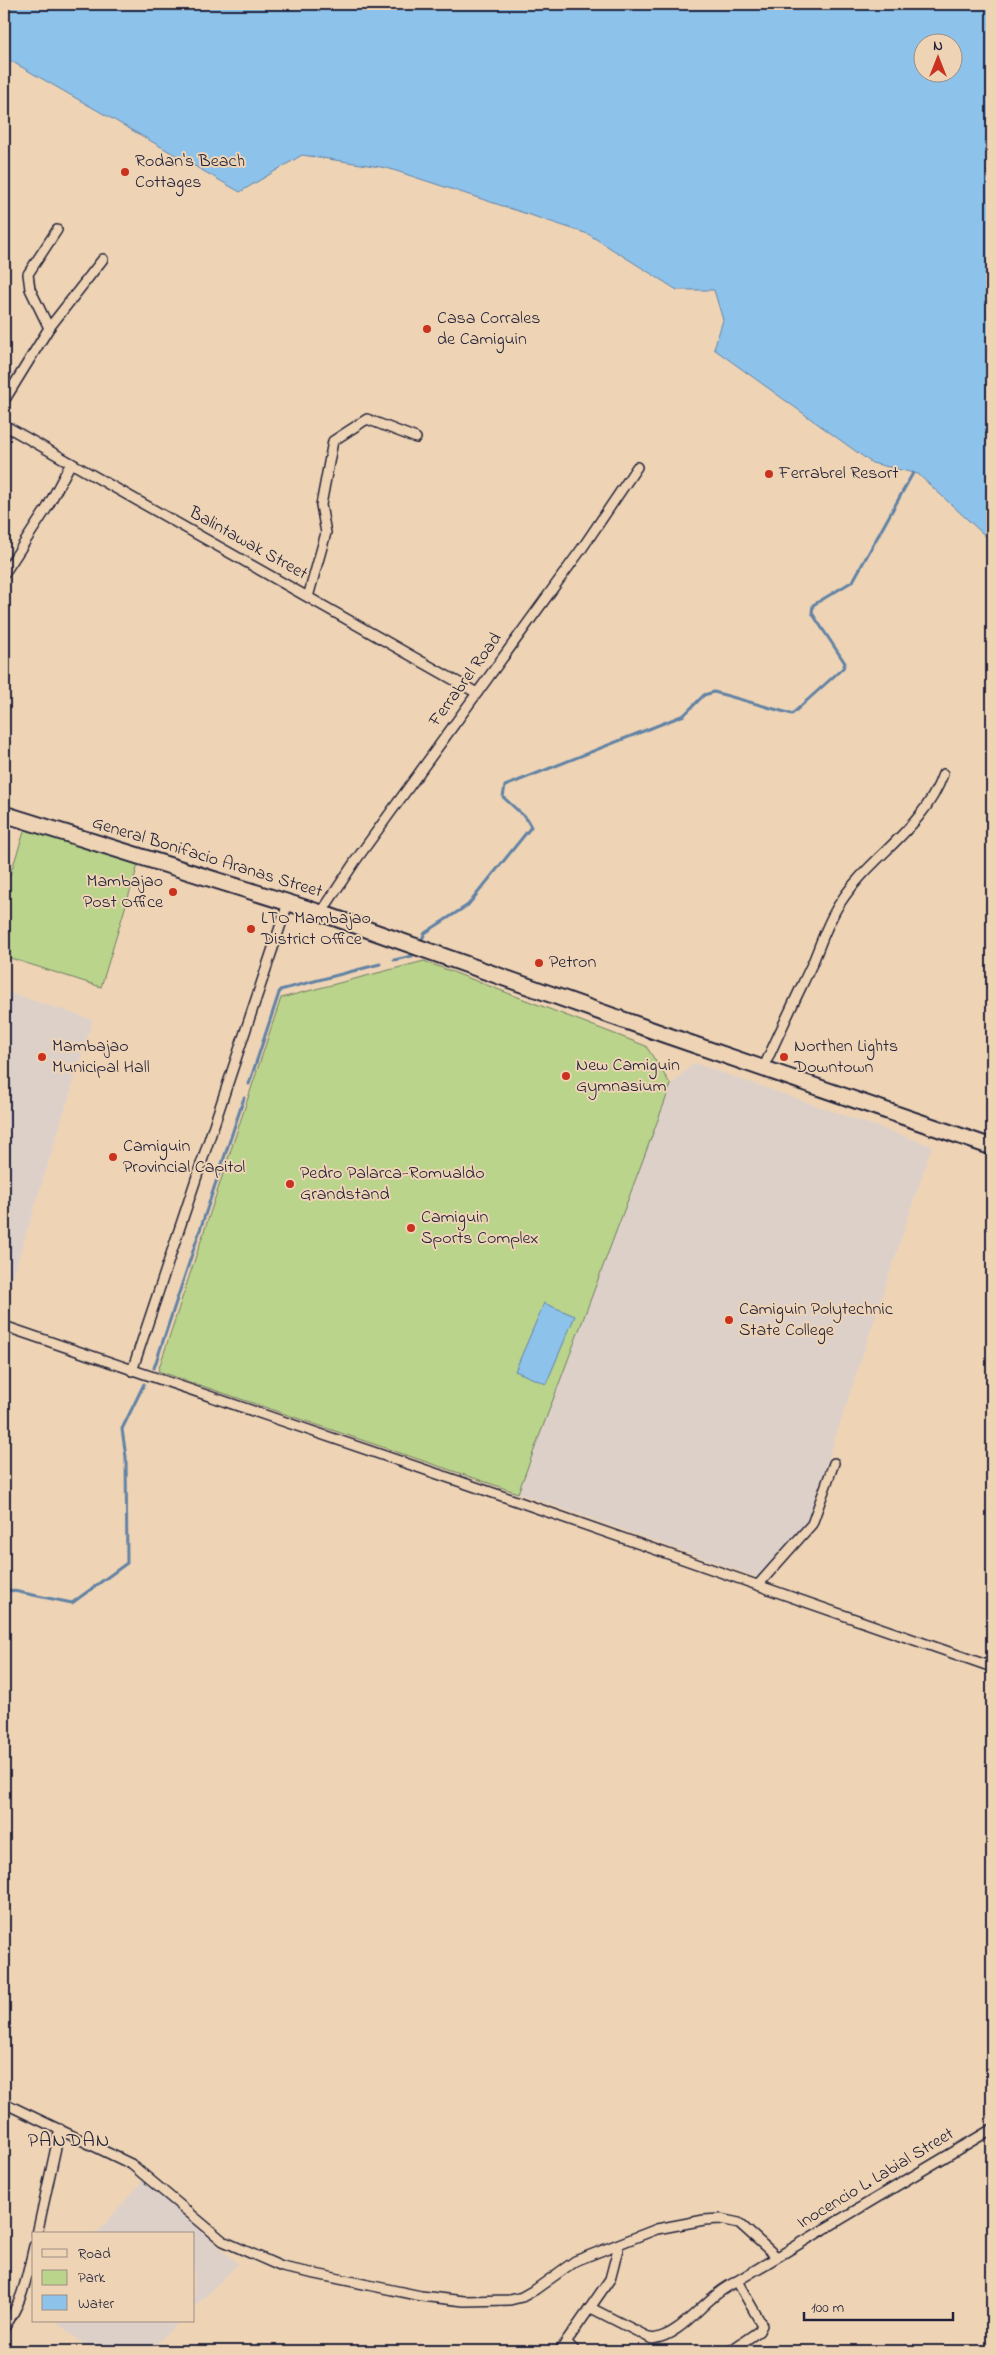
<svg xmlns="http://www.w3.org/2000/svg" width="996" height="2355" viewBox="0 0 996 2355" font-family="'Indie Flower',sans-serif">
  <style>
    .built { fill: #ddd0c9 }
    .green { fill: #bad48b; stroke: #6e7b63 }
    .water { fill: #8dc2eb; stroke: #6282a5; fill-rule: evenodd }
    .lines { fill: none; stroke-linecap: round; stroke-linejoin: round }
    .stream { stroke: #6282a5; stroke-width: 3 }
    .street-casing { stroke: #22223b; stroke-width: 12 }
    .primary-casing { stroke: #22223b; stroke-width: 19 }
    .street { stroke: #eed4b5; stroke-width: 9 }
    .primary { stroke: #eed4b5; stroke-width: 15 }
    .poi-dot { fill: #c8321e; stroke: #eed4b5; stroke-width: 2 }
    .labels { text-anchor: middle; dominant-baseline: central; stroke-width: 4; stroke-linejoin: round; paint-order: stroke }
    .poi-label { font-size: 18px; fill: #22223b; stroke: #eed4b5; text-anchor: start }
    .street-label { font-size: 18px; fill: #22223b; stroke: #eed4b5 }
    .quarter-label { font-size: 20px; letter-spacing: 1px; fill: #22223b; stroke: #eed4b5 }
  </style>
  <rect width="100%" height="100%" fill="#eed4b5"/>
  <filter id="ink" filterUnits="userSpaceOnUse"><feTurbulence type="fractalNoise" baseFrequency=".02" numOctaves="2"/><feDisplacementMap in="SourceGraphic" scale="10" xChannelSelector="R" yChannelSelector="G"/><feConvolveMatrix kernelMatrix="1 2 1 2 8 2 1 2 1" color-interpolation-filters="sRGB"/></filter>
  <g filter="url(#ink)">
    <g class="built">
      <polygon points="4,991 93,1020 4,1305"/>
      <polygon points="694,1063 932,1146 808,1520 760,1578 518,1493 671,1085"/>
      <polygon points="144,2179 238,2264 194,2308 194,2234 96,2234"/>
      <polygon points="180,2321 149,2351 92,2351 56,2322"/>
    </g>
    <g class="green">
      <polygon points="25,829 138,865 101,987 4,956 4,893"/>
      <polygon points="424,961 646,1046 671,1085 518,1493 158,1371 281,998"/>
    </g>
    <g class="water">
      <path d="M 4,4 L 992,4 L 992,542 L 918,474 L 872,463 L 714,349 L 723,320 L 714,290 L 677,290 L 588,234 L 387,168 L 302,155 L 240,192 L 4,57 ZM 924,42 L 954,42 L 954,72 L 924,72 Z"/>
      <polygon points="544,1303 575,1316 546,1384 515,1371"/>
    </g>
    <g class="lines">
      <g class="stream">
        <polyline points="420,943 425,933 468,905 531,827 526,818 503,797 505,786 684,715 704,695 714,692 792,714 843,668 845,663 812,613 813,605 853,581 913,473"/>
        <polyline points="394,960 412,956 415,951"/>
        <polyline points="249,1084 280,990 380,964"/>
        <polyline points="154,1368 244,1098"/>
        <polyline points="4,1589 72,1603 127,1563 126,1457 122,1429 144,1384"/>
      </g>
      <defs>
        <g id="street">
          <polyline points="49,328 30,289 28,274 57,230"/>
          <polyline points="4,401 49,328 103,259"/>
          <polyline points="4,425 477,693"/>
          <polyline points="4,574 47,508 71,463"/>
          <polyline points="308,597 326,533 321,505 333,441 367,419 416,438"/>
          <polyline points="321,913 356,860 583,547 637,467"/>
          <path d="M 763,1069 C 779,1033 796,998 813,962 C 821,943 828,921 840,903 C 870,856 924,829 943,774"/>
          <polyline points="4,1326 505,1497 992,1667"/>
          <polyline points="132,1371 288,903"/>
          <polyline points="758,1585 812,1524 834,1463"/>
          <polyline points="4,2103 131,2164 223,2241 282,2267 421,2296 464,2301 510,2300 522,2297 536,2289 575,2261 657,2229 704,2220 720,2219 739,2223 777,2257"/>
          <polyline points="37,2234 60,2129"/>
          <path d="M 591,2308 L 652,2339 C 678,2336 697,2309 717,2294 C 723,2289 730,2285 737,2281 L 992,2129"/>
          <path d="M 4,2328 C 24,2299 26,2279 34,2246"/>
          <polyline points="566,2342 575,2351"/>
          <polyline points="560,2351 610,2279 619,2245"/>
          <polyline points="730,2351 759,2331 762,2325 737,2281"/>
        </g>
        <polyline id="primary" points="4,814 321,913 663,1034 992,1147"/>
      </defs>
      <use href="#street" class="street-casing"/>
      <use href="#primary" class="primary-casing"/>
      <use href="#street" class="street"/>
      <use href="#primary" class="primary"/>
    </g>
  </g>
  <g class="poi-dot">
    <circle cx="125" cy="172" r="5"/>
    <circle cx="427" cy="329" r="5"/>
    <circle cx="769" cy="474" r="5"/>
    <circle cx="173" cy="892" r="5"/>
    <circle cx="251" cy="929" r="5"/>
    <circle cx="539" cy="963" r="5"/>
    <circle cx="42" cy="1057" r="5"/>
    <circle cx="784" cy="1057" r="5"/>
    <circle cx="566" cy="1076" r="5"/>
    <circle cx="113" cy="1157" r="5"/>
    <circle cx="290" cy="1184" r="5"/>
    <circle cx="411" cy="1228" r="5"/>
    <circle cx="729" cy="1320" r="5"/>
  </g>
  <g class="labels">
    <g class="poi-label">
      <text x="135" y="162">Rodan's Beach<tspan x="135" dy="21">Cottages</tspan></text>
      <text x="437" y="319">Casa Corrales<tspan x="437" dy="21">de Camiguin</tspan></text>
      <text x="779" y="474">Ferrabrel Resort</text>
      <text x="163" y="882" text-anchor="end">Mambajao<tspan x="163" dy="21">Post Office</tspan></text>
      <text x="261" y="919">LTO Mambajao<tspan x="261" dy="21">District Office</tspan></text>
      <text x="549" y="963">Petron</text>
      <text x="52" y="1047">Mambajao<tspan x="52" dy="21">Municipal Hall</tspan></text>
      <text x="794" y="1047">Northen Lights<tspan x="794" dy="21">Downtown</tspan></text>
      <text x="576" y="1066">New Camiguin<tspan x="576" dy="21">Gymnasium</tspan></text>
      <text x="123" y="1147">Camiguin<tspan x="123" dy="21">Provincial Capitol</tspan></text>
      <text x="300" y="1174">Pedro Palarca-Romualdo<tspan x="300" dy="21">Grandstand</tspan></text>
      <text x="421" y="1218">Camiguin<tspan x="421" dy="21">Sports Complex</tspan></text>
      <text x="739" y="1310">Camiguin Polytechnic<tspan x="739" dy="21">State College</tspan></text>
    </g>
    <g class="street-label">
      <text transform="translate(248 544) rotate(29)">Balintawak Street</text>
      <text transform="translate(466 680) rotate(-54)">Ferrabrel Road</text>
      <text transform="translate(207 858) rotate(17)">General Bonifacio Aranas Street</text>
      <text transform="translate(876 2179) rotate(-31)">Inocencio L. Labial Street</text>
    </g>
    <g class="quarter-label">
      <text x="69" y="2141">PANDAN</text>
    </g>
  </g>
  <rect width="996" height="2355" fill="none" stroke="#eed4b5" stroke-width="20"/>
  <rect x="10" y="10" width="976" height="2335" fill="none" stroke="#22223b" stroke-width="2" filter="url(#ink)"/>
  <rect x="32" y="2232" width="162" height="90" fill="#eed4b5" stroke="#9c8d84"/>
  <rect x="42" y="2249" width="25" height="8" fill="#eed4b5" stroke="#9c8d84"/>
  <text x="78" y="2258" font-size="15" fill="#22223b">Road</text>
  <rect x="42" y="2270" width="25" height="15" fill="#bad48b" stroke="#9c8d84"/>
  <text x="78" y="2282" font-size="15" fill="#22223b">Park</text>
  <rect x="42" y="2295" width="25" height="15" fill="#8dc2eb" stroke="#9c8d84"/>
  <text x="78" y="2308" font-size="15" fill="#22223b">Water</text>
  <g transform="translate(938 58)"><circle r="24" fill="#eed4b5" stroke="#9c8d84"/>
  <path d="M0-4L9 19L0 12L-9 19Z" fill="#c8321e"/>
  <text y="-8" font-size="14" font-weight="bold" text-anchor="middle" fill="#22223b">N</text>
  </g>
  <path d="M804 2312v8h149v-8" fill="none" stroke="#22223b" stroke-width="2.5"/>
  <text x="811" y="2312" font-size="15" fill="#22223b" stroke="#eed4b5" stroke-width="4" paint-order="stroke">100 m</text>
</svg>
